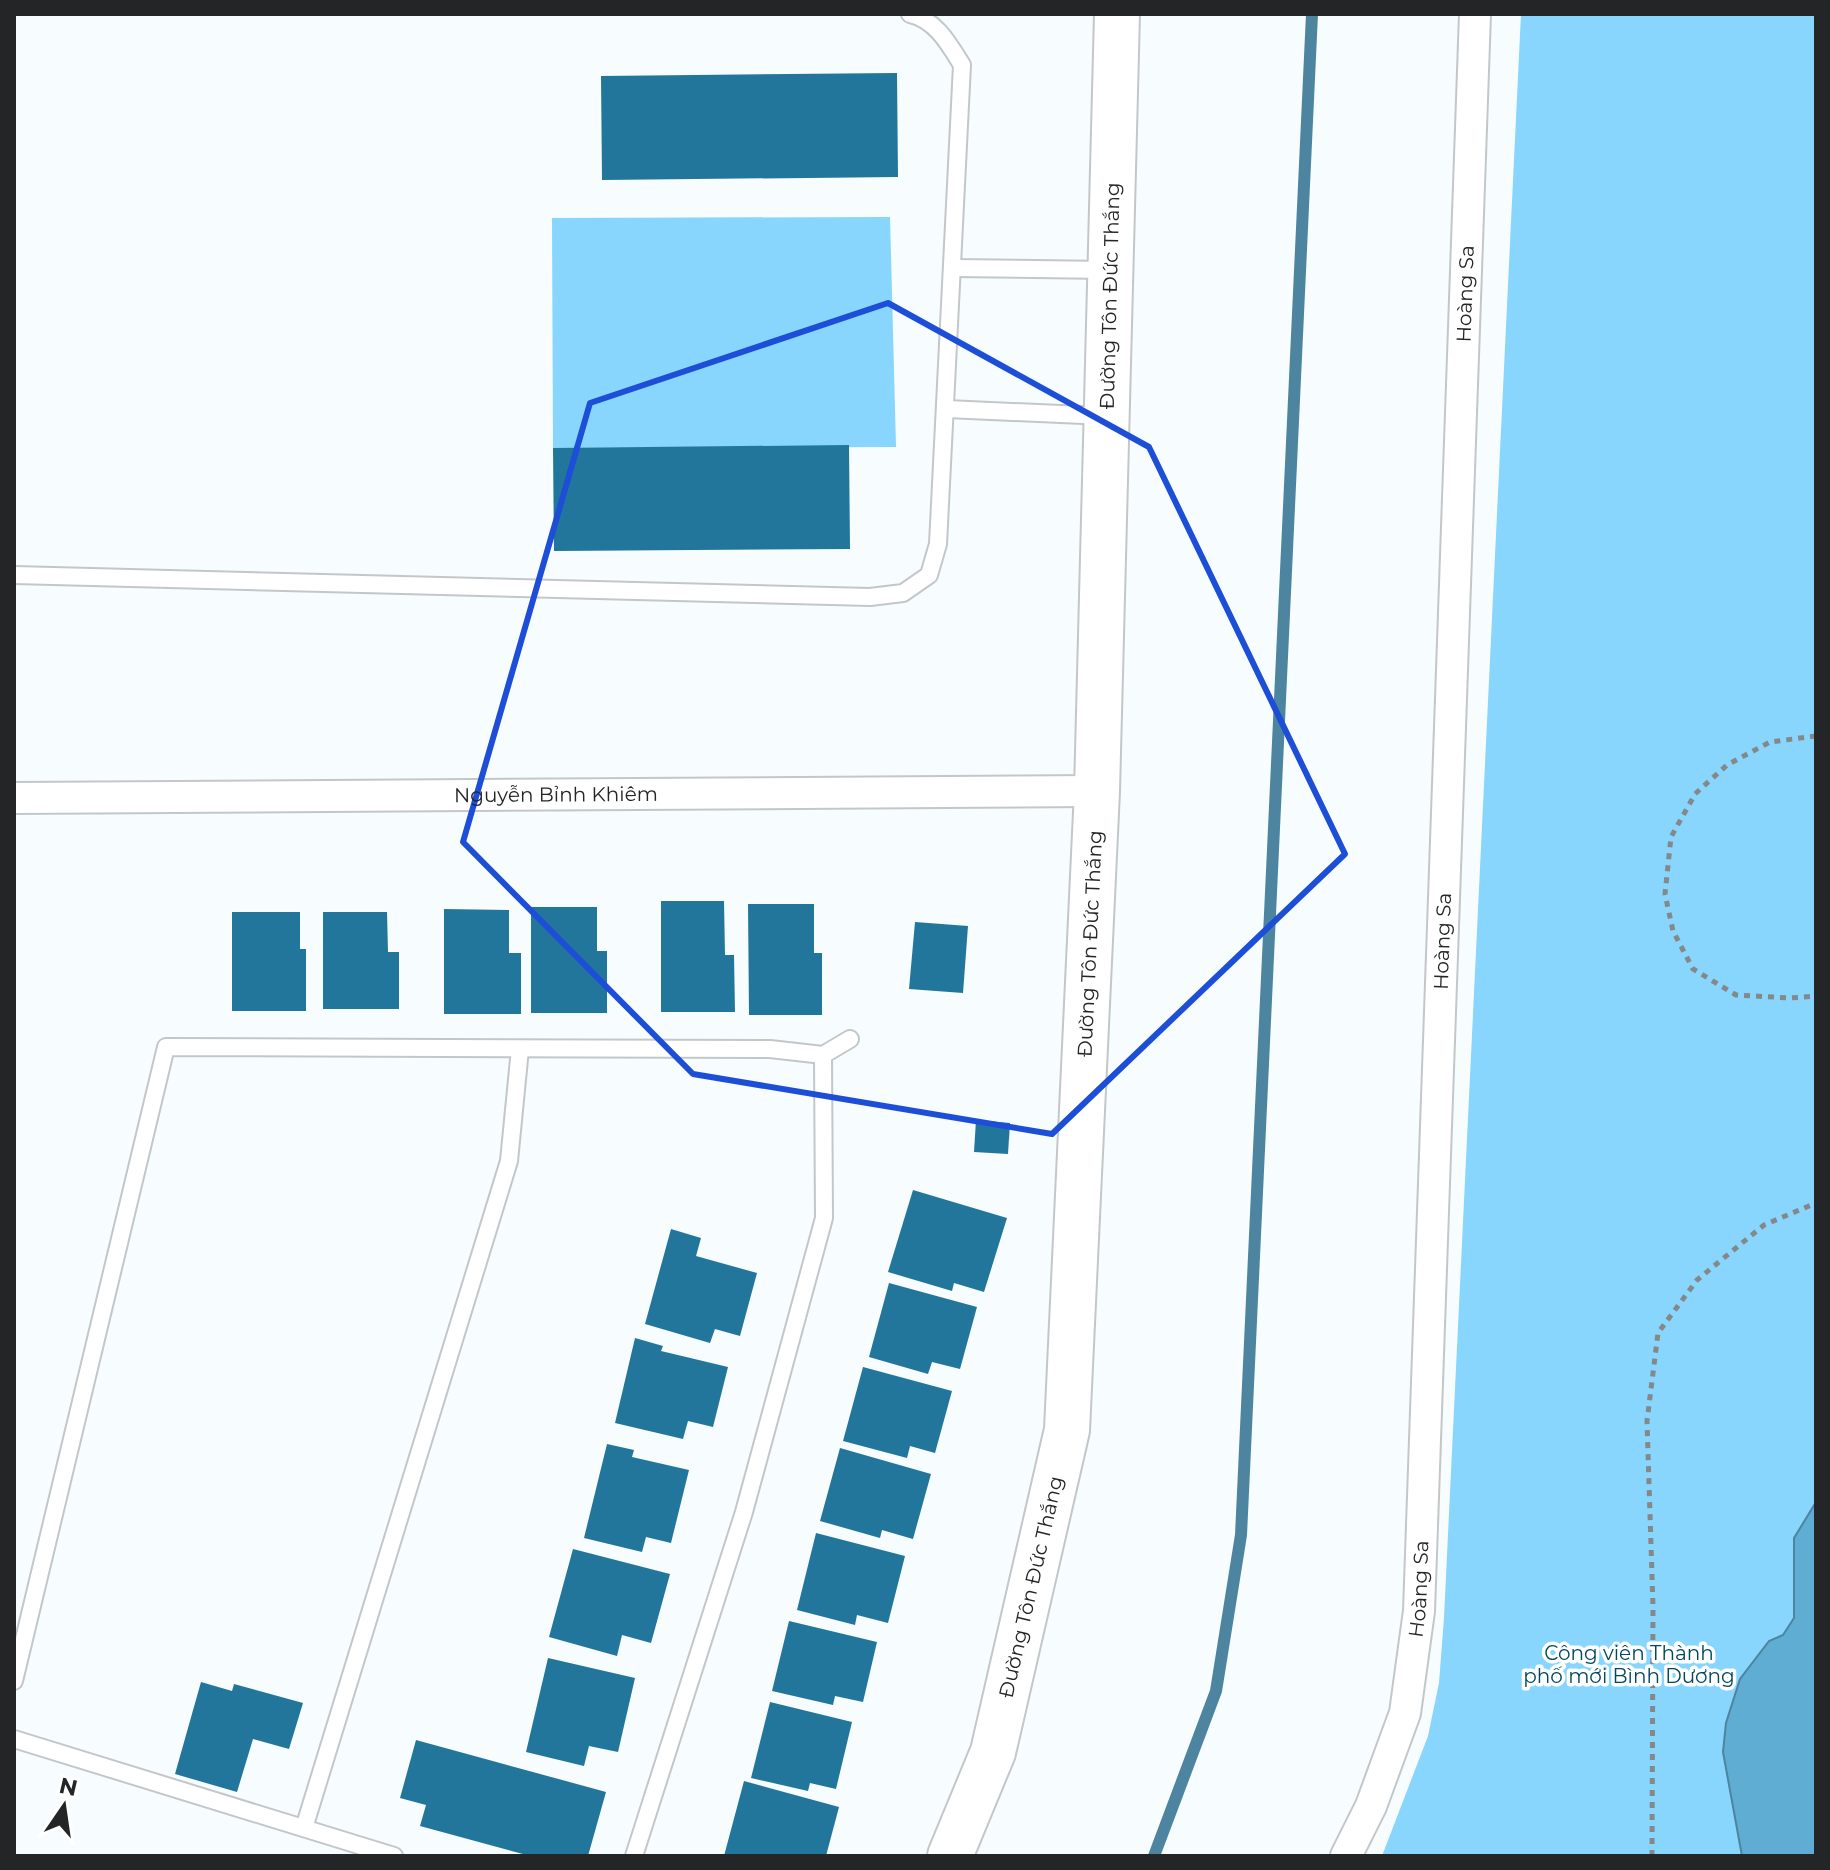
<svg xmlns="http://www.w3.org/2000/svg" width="1830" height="1870" viewBox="0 0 1830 1870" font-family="Montserrat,sans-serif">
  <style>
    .green { fill: #88d5fd }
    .water { fill: #5fadd3; stroke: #4d849f; stroke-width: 2 }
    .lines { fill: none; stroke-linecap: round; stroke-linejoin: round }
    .stream { stroke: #4d849f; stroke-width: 12 }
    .building { fill: #23769b }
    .lane-casing { stroke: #c3c7ca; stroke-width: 20 }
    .street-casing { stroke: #c3c7ca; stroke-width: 34 }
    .secondary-casing { stroke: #c3c7ca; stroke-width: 48 }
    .path { stroke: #858889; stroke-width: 5; stroke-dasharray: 6 6; stroke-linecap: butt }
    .lane { stroke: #fff; stroke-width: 16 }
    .street { stroke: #fff; stroke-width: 30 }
    .secondary { stroke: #fff; stroke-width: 44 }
    .marked { fill: none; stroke: #1d4ed8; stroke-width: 6; stroke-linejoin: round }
    .labels { text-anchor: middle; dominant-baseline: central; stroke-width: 7; stroke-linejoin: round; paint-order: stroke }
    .street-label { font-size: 20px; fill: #232526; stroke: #fff }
    .park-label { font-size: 20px; fill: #024762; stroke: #fff }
  </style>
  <rect width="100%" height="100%" fill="#f7fcfe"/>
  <g class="green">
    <polygon points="1521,14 1816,14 1816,1856 1382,1856 1428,1736 1439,1683 1444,1618"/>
    <polygon points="890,217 896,447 553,448 552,218"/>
  </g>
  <polygon class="water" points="1816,1502 1816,1856 1742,1856 1723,1752 1726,1723 1740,1679 1769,1641 1783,1635 1794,1618 1794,1538"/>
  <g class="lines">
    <polyline class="stream" points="1154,1856 1216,1691 1241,1535 1312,14"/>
  </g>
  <g class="building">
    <polygon points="897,73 898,177 602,180 601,76"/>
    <polygon points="849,445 850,549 554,551 553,448"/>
    <polygon points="661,901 724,901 725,955 734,955 735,1012 661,1012"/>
    <polygon points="748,904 814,904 814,953 822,953 822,1015 749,1015"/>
    <polygon points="531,907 597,907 597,951 607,951 607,1013 531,1013"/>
    <polygon points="444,909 509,910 509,953 521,953 521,1014 444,1014"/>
    <polygon points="232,912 300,912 300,949 306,949 306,1011 232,1011"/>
    <polygon points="323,912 387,912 388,952 399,952 399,1009 323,1009"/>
    <polygon points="915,922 968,926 963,993 909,989"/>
    <polygon points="976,1120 1010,1123 1008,1154 974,1152"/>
    <polygon points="913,1190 1007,1218 984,1292 954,1283 952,1291 888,1272"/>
    <polygon points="671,1229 701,1238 696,1256 757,1273 740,1336 715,1329 710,1343 645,1324"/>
    <polygon points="889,1283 977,1307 960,1369 932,1362 928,1374 869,1357"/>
    <polygon points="635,1338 663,1346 661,1351 728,1367 713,1427 688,1421 683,1439 615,1423"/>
    <polygon points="863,1367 952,1391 935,1453 910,1446 907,1458 843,1441"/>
    <polygon points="607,1444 634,1450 632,1457 689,1470 671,1543 646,1537 642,1552 584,1538"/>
    <polygon points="840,1448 931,1474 913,1539 882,1530 880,1538 820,1521"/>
    <polygon points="816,1533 905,1556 888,1623 857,1615 855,1625 797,1610"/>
    <polygon points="573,1549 670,1574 651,1643 622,1635 617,1656 549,1637"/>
    <polygon points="789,1621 877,1642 863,1702 835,1696 833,1705 772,1691"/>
    <polygon points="548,1658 635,1678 618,1752 589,1746 584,1766 526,1752"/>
    <polygon points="201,1682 232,1691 234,1684 303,1703 289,1749 253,1739 237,1792 175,1774"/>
    <polygon points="770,1702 852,1722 836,1789 810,1783 808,1791 751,1778"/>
    <polygon points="416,1740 606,1792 588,1856 530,1856 420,1826 426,1805 400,1798"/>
    <polygon points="744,1781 839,1807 826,1856 724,1856"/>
  </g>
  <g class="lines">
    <defs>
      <g id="lane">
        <polyline points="953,268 1108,270"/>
        <polyline points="947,409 1105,416"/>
        <path d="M 14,575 L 870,597 L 903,593 L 929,575 L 938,544 L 962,65 C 949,44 936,20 910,14"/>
        <polyline points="14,1681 166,1047 770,1049 823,1055 850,1039"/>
        <polyline points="14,1739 394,1856"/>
        <polyline points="304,1828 509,1161 520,1049"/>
        <polyline points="634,1856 744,1512 824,1218 823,1055"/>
      </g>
      <g id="street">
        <path id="s1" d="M 14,798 L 1097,791"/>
        <path id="s2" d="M 1346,1856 L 1371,1806 L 1405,1713 L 1419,1611 L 1475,14"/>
      </g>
      <g id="secondary">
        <path id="s3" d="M 950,1856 L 993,1752 L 1067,1430 L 1097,791 L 1117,14"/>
      </g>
    </defs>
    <use href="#lane" class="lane-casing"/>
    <use href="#street" class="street-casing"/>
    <use href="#secondary" class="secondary-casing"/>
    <g class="path">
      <polyline points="1816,736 1770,742 1727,765 1695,794 1671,837 1665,894 1673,931 1693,969 1736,995 1790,998 1816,996"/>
      <polyline points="1652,1856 1653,1607 1647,1421 1658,1333 1697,1280 1764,1225 1816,1203"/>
    </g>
    <use href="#lane" class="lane"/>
    <use href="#street" class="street"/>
    <use href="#secondary" class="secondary"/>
  </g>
  <path class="marked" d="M 888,303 L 1149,447 L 1345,854 L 1052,1134 L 693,1074 L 463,842 L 590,403 Z"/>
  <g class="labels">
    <g class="street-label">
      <text stroke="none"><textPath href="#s2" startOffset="1576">Hoàng Sa</textPath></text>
      <text stroke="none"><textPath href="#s3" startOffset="1578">Đường Tôn Đức Thắng</textPath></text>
      <text stroke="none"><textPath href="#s1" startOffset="542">Nguyễn Bỉnh Khiêm</textPath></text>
      <text stroke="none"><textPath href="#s2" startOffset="928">Hoàng Sa</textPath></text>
      <text stroke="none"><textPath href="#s3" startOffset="930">Đường Tôn Đức Thắng</textPath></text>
      <text stroke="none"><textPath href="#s3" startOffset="282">Đường Tôn Đức Thắng</textPath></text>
      <text stroke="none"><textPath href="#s2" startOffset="280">Hoàng Sa</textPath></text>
    </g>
    <g class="park-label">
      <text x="1629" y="1653">Công viên Thành<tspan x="1629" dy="23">phố mới Bình Dương</tspan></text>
    </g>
  </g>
  <rect width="1830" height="1870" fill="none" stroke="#232526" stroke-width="32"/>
  <g transform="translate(64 1806) rotate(13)" stroke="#ffffff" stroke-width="6" paint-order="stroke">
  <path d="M0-6L14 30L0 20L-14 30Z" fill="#232526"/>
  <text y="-12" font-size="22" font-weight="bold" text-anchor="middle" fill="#232526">N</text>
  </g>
</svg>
